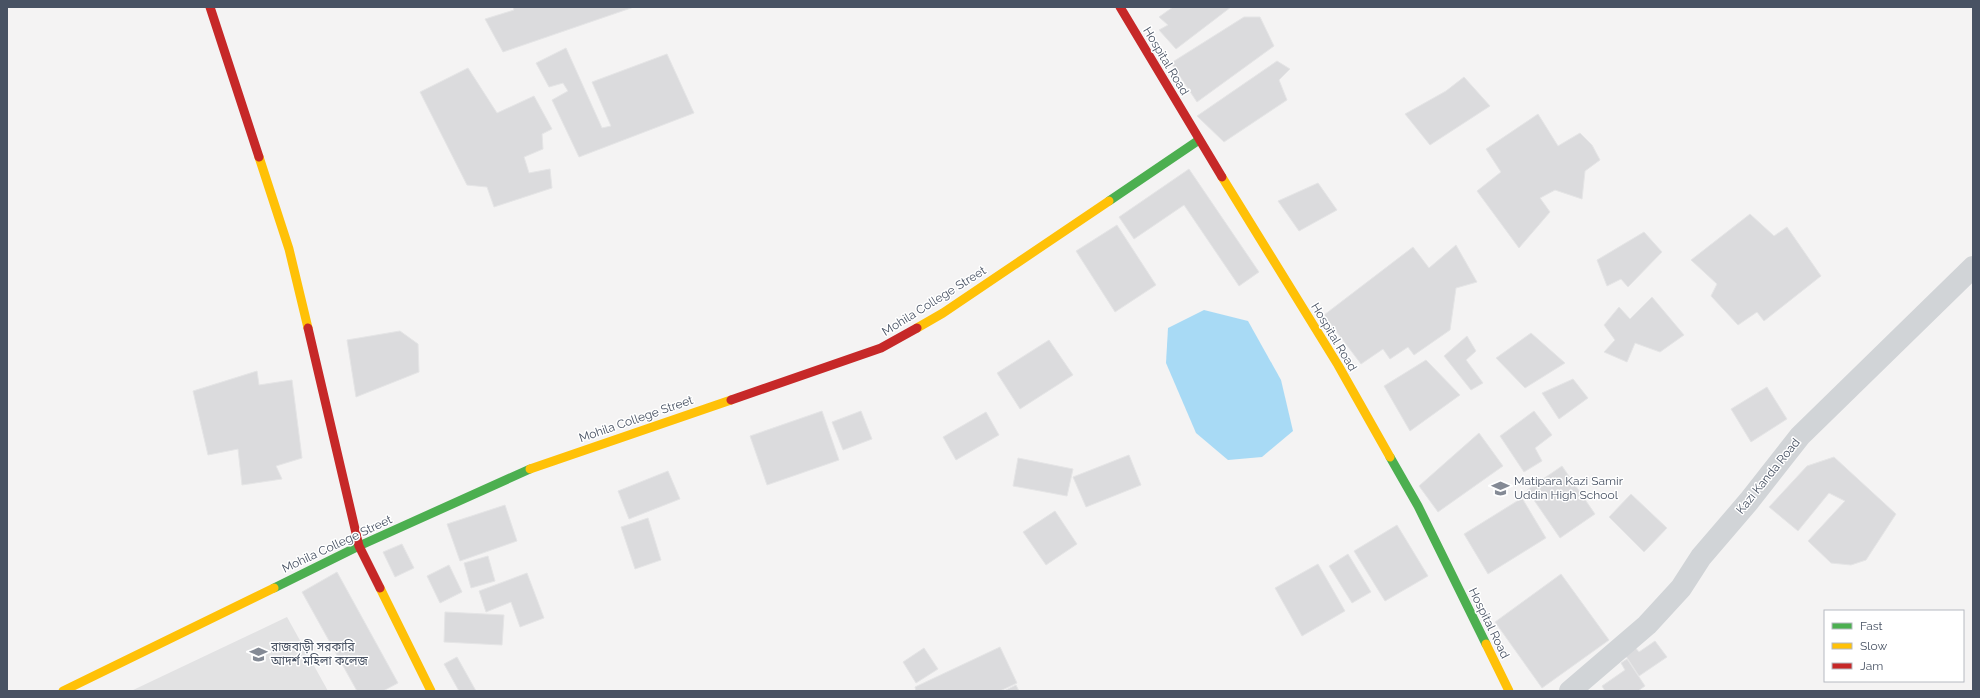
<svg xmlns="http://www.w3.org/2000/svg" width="1980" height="698" viewBox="0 0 1980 698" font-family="Raleway,'Noto Sans Bengali',sans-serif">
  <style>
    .education { fill: #e2e2e3 }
    .water { fill: #a8daf5 }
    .building { fill: #dbdbdd; stroke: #e5e5e6 }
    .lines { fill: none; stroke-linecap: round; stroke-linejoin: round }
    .street { stroke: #d1d4d7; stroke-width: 22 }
    .fast { stroke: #4caf50; stroke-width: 9 }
    .slow { stroke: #ffc107; stroke-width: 9 }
    .jam { stroke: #c62828; stroke-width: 9 }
    .labels { text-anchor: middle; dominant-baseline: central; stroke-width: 3; stroke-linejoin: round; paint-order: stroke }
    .street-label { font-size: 12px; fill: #485263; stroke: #fff }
    .poi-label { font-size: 12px; fill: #485263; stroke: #fff; text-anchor: start }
  </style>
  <rect width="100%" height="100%" fill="#f4f3f3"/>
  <polygon class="education" points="287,617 328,691 131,691"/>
  <polygon class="water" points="1204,310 1248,321 1281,380 1293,431 1262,457 1228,460 1196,433 1166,363 1168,328"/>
  <g class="building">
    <polygon points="513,7 634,7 503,52 485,19 514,10"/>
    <polygon points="1173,7 1231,7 1176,49 1159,30 1168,25 1159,17"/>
    <polygon points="1244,17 1260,17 1274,46 1197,102 1171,63"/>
    <polygon points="566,48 602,128 611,126 592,82 667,54 694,113 579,157 552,100 568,91 563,83 549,87 536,63"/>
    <polygon points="1277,61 1290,69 1279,80 1287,100 1224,142 1197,116"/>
    <polygon points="468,68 497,113 534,96 552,129 542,134 543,149 524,157 529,173 550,169 552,188 494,207 487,187 467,185 420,92"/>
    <polygon points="1464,77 1490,106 1430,145 1405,114 1446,91"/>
    <polygon points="1538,114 1558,146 1580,133 1592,145 1600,160 1585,171 1582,199 1555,190 1540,198 1550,212 1519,248 1477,191 1501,172 1486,149"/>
    <polygon points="1189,169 1259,272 1239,286 1184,205 1134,239 1119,217"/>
    <polygon points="1318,183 1337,210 1299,231 1278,201"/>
    <polygon points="1750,214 1774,236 1787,227 1821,276 1764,321 1757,312 1738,325 1711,296 1717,284 1691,260"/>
    <polygon points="1117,225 1156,285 1115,312 1076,251"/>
    <polygon points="1644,232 1662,252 1628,287 1621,279 1607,286 1597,260"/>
    <polygon points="1456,245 1477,282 1456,288 1450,330 1414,355 1408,347 1390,359 1383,349 1361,364 1324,315 1413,247 1429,268"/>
    <polygon points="1652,297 1684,335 1660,352 1635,343 1627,362 1604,352 1615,340 1604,325 1619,307 1630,319"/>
    <polygon points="400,331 418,344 419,372 356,397 347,340"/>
    <polygon points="1531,333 1565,363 1525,388 1496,358"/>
    <polygon points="1467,336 1476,351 1466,360 1483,383 1471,390 1444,356"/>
    <polygon points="1049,340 1073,375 1020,409 997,373"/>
    <polygon points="1426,360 1460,395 1410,431 1384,386"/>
    <polygon points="257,371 259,385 292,380 302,458 276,466 282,479 242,485 238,449 208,455 193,391"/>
    <polygon points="1573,379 1588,398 1559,419 1542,393"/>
    <polygon points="1767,387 1787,419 1751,442 1731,409"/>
    <polygon points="822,411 839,460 767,485 750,436"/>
    <polygon points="861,411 872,439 843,450 832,422"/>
    <polygon points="1534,411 1552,435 1535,448 1542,461 1524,472 1500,436"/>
    <polygon points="986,412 999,435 956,460 943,437"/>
    <polygon points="1479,433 1503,466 1438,512 1419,486"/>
    <polygon points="1129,455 1141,485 1086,507 1073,477"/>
    <polygon points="1834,457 1896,514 1866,560 1851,565 1831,563 1808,541 1845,501 1829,493 1798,531 1769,507 1807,466"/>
    <polygon points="1018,458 1073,469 1067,496 1013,486"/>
    <polygon points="1562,466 1595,514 1560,538 1527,490"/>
    <polygon points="668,471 680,499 629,519 618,491"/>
    <polygon points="1631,494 1667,528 1644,552 1609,517"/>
    <polygon points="1522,498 1546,538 1488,574 1464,534"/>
    <polygon points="505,505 517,541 460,561 447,524"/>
    <polygon points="1055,511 1077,544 1046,565 1023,532"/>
    <polygon points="648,518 661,560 635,569 621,527"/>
    <polygon points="1397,525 1428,576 1385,601 1354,551"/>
    <polygon points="402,544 414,568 395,577 383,552"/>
    <polygon points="1348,554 1371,592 1352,603 1329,566"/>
    <polygon points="488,556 495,581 471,588 464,563"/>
    <polygon points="1318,564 1345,611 1302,636 1275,588"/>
    <polygon points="449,565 462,592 440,603 427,576"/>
    <polygon points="337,572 398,683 383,691 357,691 302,592"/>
    <polygon points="527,573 544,618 520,627 511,602 486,612 479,591"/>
    <polygon points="1561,574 1609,640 1542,688 1495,622"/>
    <polygon points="445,612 504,615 502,645 444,642"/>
    <polygon points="1655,641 1667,657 1639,676 1624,653 1634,646 1639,652"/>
    <polygon points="1000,647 1017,683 1000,691 916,691 915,687"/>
    <polygon points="924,648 938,669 916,683 903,662"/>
    <polygon points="457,657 476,691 459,691 444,664"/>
    <polygon points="1627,659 1645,686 1638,691 1605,691 1602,686 1625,670 1621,663"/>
    <polygon points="1016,685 1019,691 1004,691"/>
  </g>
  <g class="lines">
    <polyline class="street" points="1570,691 1647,625 1681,588 1701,557 1749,501 1800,436 1973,267"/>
    <g class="fast">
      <polyline points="1109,201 1199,140"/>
      <polyline points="1390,457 1418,506 1486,644"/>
      <polyline points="274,588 359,546 530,469"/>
    </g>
    <g class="slow">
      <polyline points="259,157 289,249 308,328"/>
      <polyline points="1222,177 1338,365 1390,457"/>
      <polyline points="917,328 943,313 1109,201"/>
      <polyline points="530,469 731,400"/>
      <polyline points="380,588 431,691"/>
      <polyline points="1486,644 1509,691"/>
      <polyline points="63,691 274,588"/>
    </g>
    <g class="jam">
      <polyline points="210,7 259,157"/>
      <polyline points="1120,7 1222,177"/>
      <polyline points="308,328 359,546 380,588"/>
      <polyline points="731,400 881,348 917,328"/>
    </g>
  </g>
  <defs>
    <symbol id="school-bare" viewBox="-9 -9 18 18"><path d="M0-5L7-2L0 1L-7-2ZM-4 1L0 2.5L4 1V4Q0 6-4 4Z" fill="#848a95" stroke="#fff" stroke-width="2.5" paint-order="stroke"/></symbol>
    <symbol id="university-bare" viewBox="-9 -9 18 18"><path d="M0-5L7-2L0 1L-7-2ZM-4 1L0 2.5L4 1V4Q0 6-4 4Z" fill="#848a95" stroke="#fff" stroke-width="2.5" paint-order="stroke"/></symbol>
  </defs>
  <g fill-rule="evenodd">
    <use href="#school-bare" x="1488" y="476" width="25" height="25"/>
    <use href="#university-bare" x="246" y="642" width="25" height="25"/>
  </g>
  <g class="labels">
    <g class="street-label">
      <text transform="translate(1166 61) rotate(59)">Hospital Road</text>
      <text transform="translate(934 301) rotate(-32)">Mohila College Street</text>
      <text transform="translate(1334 337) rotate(59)">Hospital Road</text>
      <text transform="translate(636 419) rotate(-19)">Mohila College Street</text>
      <text transform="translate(1768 476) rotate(-51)">Kazi Kanda Road</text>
      <text transform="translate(337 544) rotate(-25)">Mohila College Street</text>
      <text transform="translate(1489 623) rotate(64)">Hospital Road</text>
    </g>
    <g class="poi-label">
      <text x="1514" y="481">Matipara Kazi Samir<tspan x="1514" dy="14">Uddin High School</tspan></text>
      <text x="271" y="647">রাজবাড়ী সরকারি<tspan x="271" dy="14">আদর্শ মহিলা কলেজ</tspan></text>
    </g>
  </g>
  <rect width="1980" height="698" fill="none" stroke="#485263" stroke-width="16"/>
  <rect x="1824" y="610" width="140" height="72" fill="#ffffff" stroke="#b6bac1"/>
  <rect x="1832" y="623" width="20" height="6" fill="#4caf50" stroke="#b6bac1"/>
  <text x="1860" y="630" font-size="12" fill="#485263">Fast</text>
  <rect x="1832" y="643" width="20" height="6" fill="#ffc107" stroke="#b6bac1"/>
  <text x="1860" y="650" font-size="12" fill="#485263">Slow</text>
  <rect x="1832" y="663" width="20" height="6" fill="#c62828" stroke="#b6bac1"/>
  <text x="1860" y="670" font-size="12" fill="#485263">Jam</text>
</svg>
